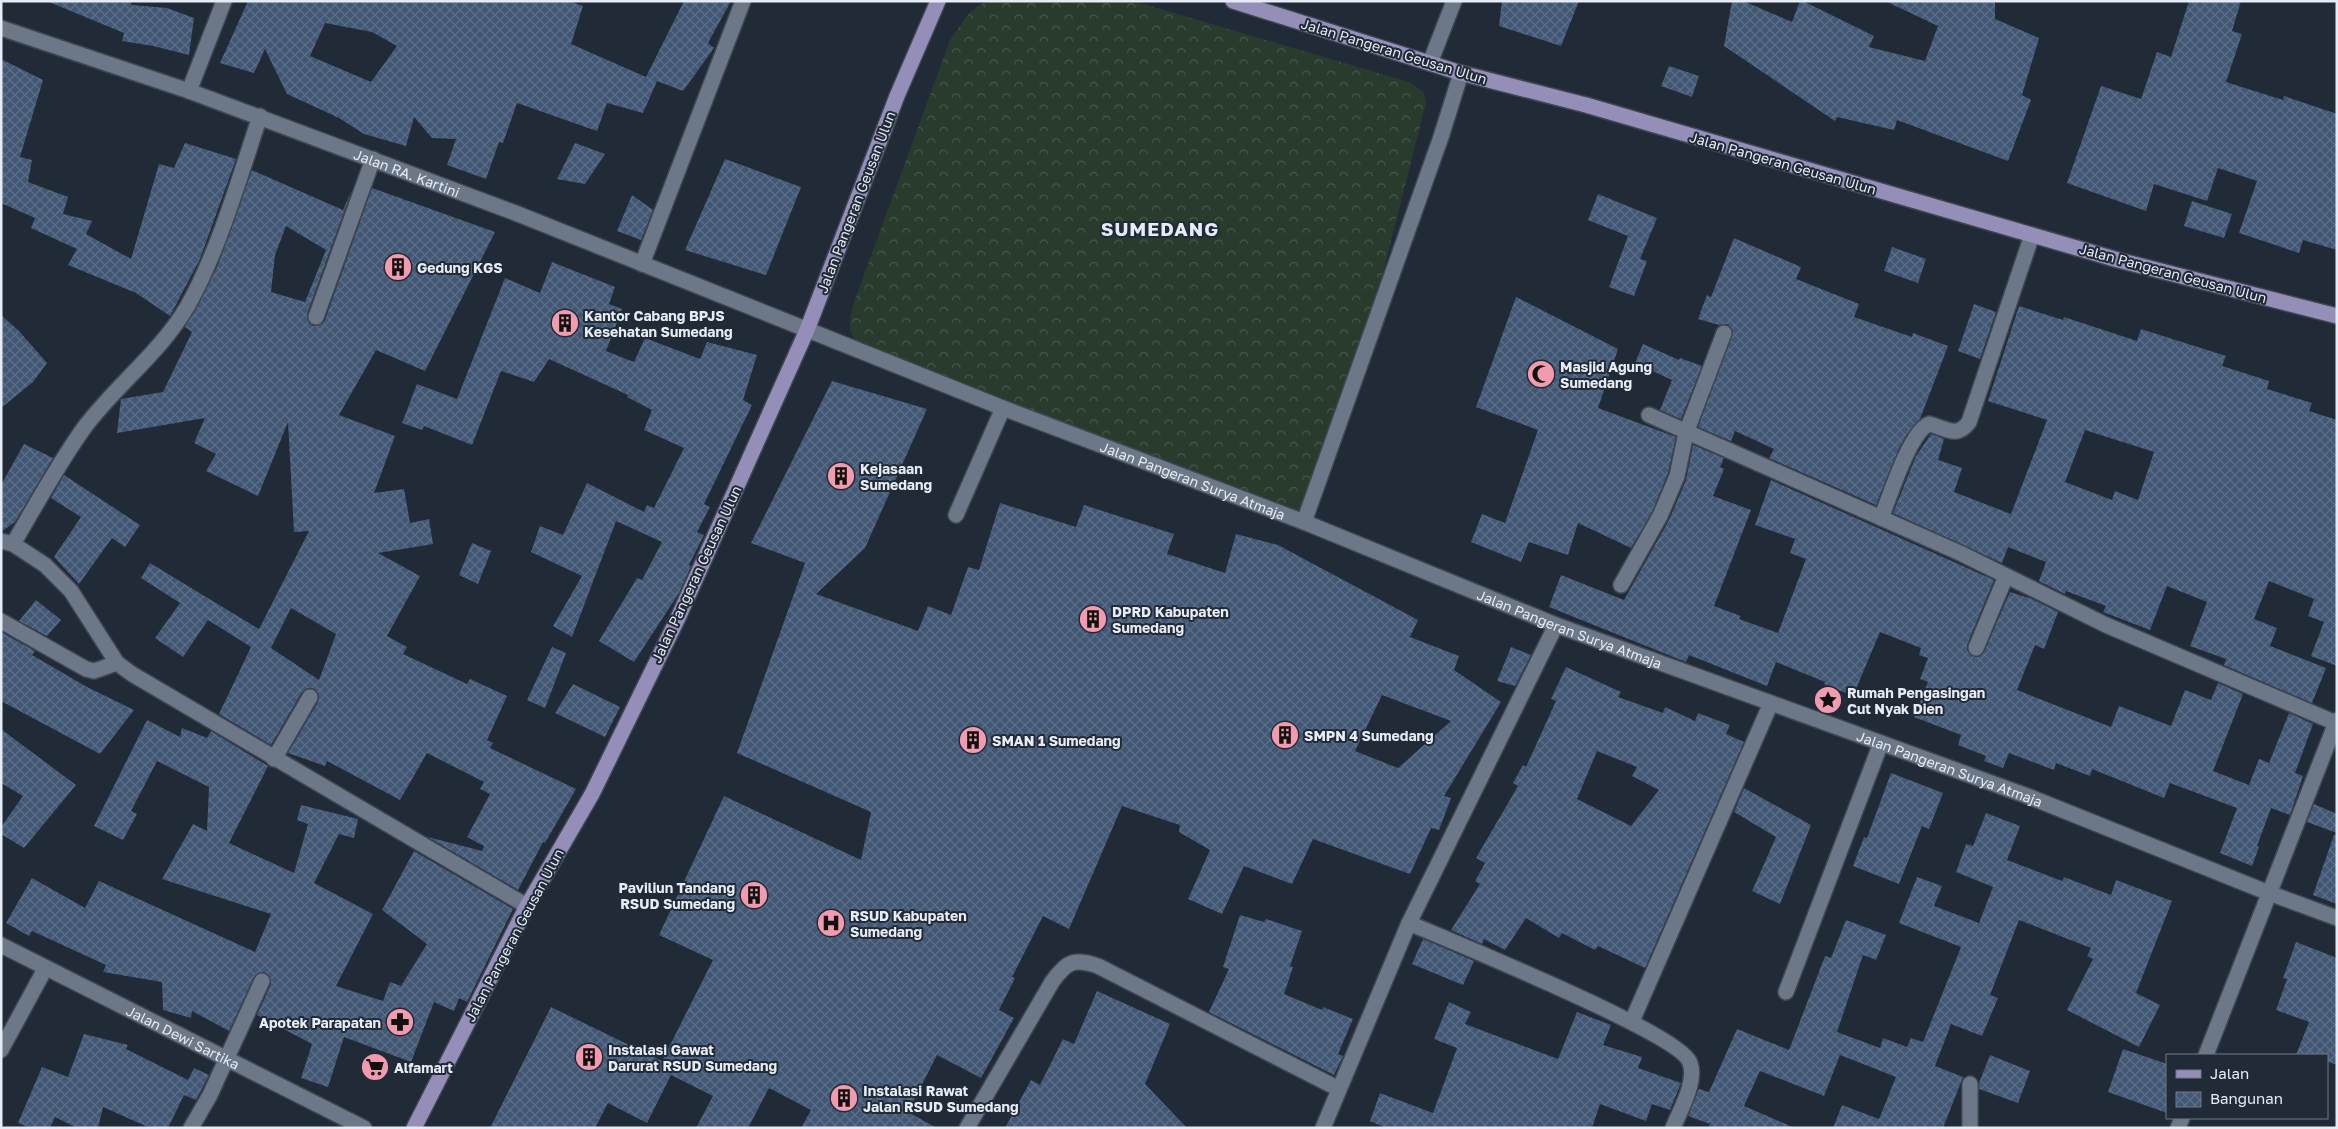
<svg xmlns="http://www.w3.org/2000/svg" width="2338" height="1129" viewBox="0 0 2338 1129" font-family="'Golos Text',sans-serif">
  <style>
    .forest { fill: url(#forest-crowns) }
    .building { fill: url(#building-cross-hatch); fill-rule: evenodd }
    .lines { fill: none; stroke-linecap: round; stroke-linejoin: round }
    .minor-casing { stroke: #3f4652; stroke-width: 18 }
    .major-casing { stroke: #3f4652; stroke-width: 18 }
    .minor { stroke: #6c7787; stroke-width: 15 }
    .major { stroke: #958eb9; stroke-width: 15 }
    .labels { text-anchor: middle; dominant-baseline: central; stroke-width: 4; stroke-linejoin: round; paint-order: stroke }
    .street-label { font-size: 14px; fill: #e6ecf5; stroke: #212a37 }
    .poi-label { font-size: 14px; font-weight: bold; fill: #e6ecf5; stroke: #212a37; text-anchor: start }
    .district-label { font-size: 19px; font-weight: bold; letter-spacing: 1px; fill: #e6ecf5; stroke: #212a37 }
  </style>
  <defs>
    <pattern id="forest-crowns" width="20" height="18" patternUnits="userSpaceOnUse" patternTransform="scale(1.25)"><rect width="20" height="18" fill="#283b2c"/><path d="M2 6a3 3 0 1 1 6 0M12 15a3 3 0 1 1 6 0" fill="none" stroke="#47584b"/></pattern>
    <pattern id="building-cross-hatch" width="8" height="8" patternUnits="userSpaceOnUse" patternTransform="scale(1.25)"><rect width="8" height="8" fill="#415774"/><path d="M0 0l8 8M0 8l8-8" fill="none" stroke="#5c6f88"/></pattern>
  </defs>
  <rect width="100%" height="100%" fill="#212a37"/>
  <path class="forest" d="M 986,1 L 1134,1 L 1409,82 L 1424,92 L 1426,103 L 1372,316 L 1303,518 L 860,347 C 847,332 849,324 853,305 L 950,40 L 970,12 Z"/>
  <g class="building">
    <polygon points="130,1 132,5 167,8 194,18 189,55 153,46 122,41 124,33 49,2"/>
    <path d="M 248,1 L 569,1 L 583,6 L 571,44 L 646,77 L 684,1 L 731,1 L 708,43 L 714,48 L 683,91 L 657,81 L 643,113 L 607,103 L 597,131 L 517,103 L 503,143 L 499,142 L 486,179 L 447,165 L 456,139 L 432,138 L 414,117 L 406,146 L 364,134 L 339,118 L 287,94 L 265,49 L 254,73 L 220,63 ZM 325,23 L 372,32 L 397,46 L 371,82 L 310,56 Z"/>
    <polygon points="1502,1 1579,1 1561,46 1499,26"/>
    <polygon points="1732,1 1743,1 1792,22 1800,1 1803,1 1874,36 1869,47 1925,61 1938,26 1885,1 1995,1 1995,19 2039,38 2022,95 2031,100 2008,161 1897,120 1894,130 1837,117 1835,121 1724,46"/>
    <polygon points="2189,1 2241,1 2232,31 2242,34 2226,82 2283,100 2284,96 2337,114 2337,250 2303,240 2299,253 2239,233 2257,181 2218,168 2207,201 2154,184 2146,211 2067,183 2101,86 2141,99 2157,52 2171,57"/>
    <polygon points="1,59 43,80 20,157 32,160 28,182 68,197 63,214 92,221 86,234 131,259 159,164 174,168 185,143 236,159 200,259 170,316 136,293 68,265 77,249 31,228 35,218 1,203"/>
    <polygon points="1669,66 1699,76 1692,97 1661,86"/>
    <polygon points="575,143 605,154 585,184 557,179"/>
    <polygon points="725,159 801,187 766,275 685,250"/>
    <path d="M 252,170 L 343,210 L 352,190 L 307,314 L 309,323 L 313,326 L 322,324 L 325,320 L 372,188 L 495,232 L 425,371 L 376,350 L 339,415 L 395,436 L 374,493 L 404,489 L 410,523 L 429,519 L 433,544 L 378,553 L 420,576 L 387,636 L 407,647 L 403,654 L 467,684 L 470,679 L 507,696 L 487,740 L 493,743 L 490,748 L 576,789 L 545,843 L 543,842 L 518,890 L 428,837 L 482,851 L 484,846 L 467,837 L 490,794 L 480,789 L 484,782 L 427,753 L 400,800 L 327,761 L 325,766 L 288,753 L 318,702 L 319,697 L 315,689 L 310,688 L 302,692 L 271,745 L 219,714 L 251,647 L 208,620 L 183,657 L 155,638 L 180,603 L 141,578 L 150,563 L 259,629 L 309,531 L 294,532 L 288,422 L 258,496 L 206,471 L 216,454 L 194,443 L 205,418 L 117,433 L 121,399 L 163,392 L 192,332 L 185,327 L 217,267 ZM 286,226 L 326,250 L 305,302 L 271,292 L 275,255 ZM 291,608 L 336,634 L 319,680 L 271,648 Z"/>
    <polygon points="1598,194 1657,218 1640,259 1647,261 1634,296 1609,287 1628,236 1588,220"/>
    <polygon points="632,195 653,210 641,240 617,231"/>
    <polygon points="2192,201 2232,214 2224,238 2184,226"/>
    <polygon points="1734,238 1801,267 1796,279 1859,304 1854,317 1912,337 1913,333 1948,346 1920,419 1907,434 1899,448 1876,505 1769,458 1774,449 1735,431 1731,441 1698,427 1733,332 1728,324 1719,325 1698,319 1707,295 1711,297"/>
    <polygon points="1892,247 1926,259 1918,283 1884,271"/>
    <polygon points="552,262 615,287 609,304 622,309 606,351 634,362 645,338 700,359 707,342 757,355 743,400 752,405 704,504 710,507 697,532 704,535 689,565 691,566 679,593 634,662 599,641 637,578 642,580 662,542 616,521 572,637 553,626 582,576 531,552 540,526 563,535 587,483 644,512 647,505 654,508 684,448 644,430 652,410 627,397 628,395 549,359 534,382 501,371 472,445 424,426 422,430 402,423 417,384 457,399 505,278 540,293"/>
    <polygon points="1516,297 1618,349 1598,408 1676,437 1668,473 1652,512 1631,548 1578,523 1568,555 1529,542 1521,562 1471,542 1482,514 1505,523 1538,430 1476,407"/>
    <polygon points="1974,304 1996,312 1980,359 1958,351"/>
    <path d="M 2019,306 L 2063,320 L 2064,317 L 2137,341 L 2141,329 L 2226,356 L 2222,366 L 2269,381 L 2267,389 L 2312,403 L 2309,411 L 2337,420 L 2337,666 L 2311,656 L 2324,622 L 2308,616 L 2314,599 L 2269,581 L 2254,619 L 2277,628 L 2270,646 L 2326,668 L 2312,703 L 2224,665 L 2226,659 L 2190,646 L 2207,602 L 2167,586 L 2150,630 L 2103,612 L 2106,606 L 2066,591 L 2065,594 L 2039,581 L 2046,562 L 2008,547 L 2002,563 L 1893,513 L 1916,456 L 1931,434 L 1944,439 L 1938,460 L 1962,468 L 1954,492 L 2011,514 L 2047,420 L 1988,401 ZM 2085,430 L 2154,452 L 2138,500 L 2115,491 L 2112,500 L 2065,482 Z"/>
    <polygon points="1,315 19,331 47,363 33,382 1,408"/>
    <polygon points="1643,344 1679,360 1680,358 1702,366 1681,419 1660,410 1672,380 1635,363"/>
    <path d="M 832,381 L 927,409 L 865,548 L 816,594 L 918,631 L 928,606 L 951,615 L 968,567 L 979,570 L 1000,503 L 1076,527 L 1084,505 L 1174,534 L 1167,554 L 1225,573 L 1236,534 L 1278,545 L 1418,620 L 1410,637 L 1459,656 L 1454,670 L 1501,702 L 1444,796 L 1451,798 L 1439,830 L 1431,828 L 1410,874 L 1313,839 L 1292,884 L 1244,866 L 1222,914 L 1188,899 L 1210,850 L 1179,832 L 1180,825 L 1122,806 L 1069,929 L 1043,916 L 1012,977 L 1015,978 L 999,1010 L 1014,1018 L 981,1078 L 937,1055 L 908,1112 L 937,1128 L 801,1128 L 811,1110 L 769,1088 L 748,1128 L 696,1128 L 713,1096 L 671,1075 L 647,1123 L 608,1103 L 595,1128 L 490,1128 L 551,1007 L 662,1061 L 713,960 L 659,935 L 724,796 L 861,860 L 871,812 L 737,753 L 805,563 L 751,543 ZM 1382,695 L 1451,721 L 1398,768 L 1355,751 Z"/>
    <polygon points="24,444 53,458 15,522 1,532 1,485"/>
    <polygon points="1693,445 1724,458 1720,467 1724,469 1713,496 1751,510 1714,606 1741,616 1739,619 1778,633 1806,559 1790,553 1795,539 1755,525 1771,480 1994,580 1967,645 1967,650 1972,656 1978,657 1984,652 2010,592 2032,599 2058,612 2044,649 2035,645 2017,690 2111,727 2119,706 2171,726 2185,690 2211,700 2218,683 2243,694 2213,771 2249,785 2259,759 2269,763 2289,713 2313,724 2295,773 2303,776 2290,815 2271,808 2257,846 2259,847 2252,866 2220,853 2237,808 2170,783 2164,798 2092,769 2090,776 2056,763 2054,770 2009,753 2003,768 1984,761 1986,756 1958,745 1961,735 1914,717 1928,682 1920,679 1928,658 1919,655 1921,648 1880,632 1853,696 1824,684 1825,682 1776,662 1767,686 1689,655 1686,662 1549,607 1561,575 1624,600 1669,520 1686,480"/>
    <polygon points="64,475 140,525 125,547 112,538 79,584 54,557 81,517 51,498"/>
    <polygon points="472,543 491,551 478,584 459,575"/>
    <polygon points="36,600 61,620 47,636 19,621"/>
    <polygon points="1,632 35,651 32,655 87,687 134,710 100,754 1,701"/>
    <polygon points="552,647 566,653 545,708 527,700"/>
    <polygon points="1511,647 1531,655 1515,686 1497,681"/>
    <path d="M 1566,667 L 1621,692 L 1618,697 L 1663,713 L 1665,707 L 1695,721 L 1698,713 L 1730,725 L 1726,734 L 1744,742 L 1645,968 L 1598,946 L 1595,950 L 1562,933 L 1559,938 L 1526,918 L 1505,950 L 1484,939 L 1482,944 L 1451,930 L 1480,884 L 1475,881 L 1485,863 L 1476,858 L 1518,786 L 1513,783 L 1523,765 L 1526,767 L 1556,701 L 1551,699 ZM 1597,751 L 1637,767 L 1632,776 L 1659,790 L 1631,826 L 1577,799 Z"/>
    <polygon points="573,684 620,707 605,737 555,713"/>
    <polygon points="147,720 180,737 182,728 207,738 211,731 268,766 229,843 294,873 308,824 297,820 301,805 358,819 354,838 339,834 314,883 373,914 336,986 383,1001 390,982 401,986 427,944 382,910 414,851 513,909 467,1002 459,998 454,1011 434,1002 411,1062 344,1037 328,1087 301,1078 312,1044 257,1015 271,984 271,980 266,973 261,972 254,977 229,1031 192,1011 191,1018 163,1010 162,982 103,972 106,965 32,931 29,936 6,923 32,878 85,908 99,881 255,952 271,914 162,879 193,824 207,831 209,787 157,761 131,811 137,814 123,840 94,826"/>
    <polygon points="1,729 76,785 24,848 1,834 1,827 23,796 1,783"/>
    <polygon points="1891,773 1943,793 1929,829 1922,826 1899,884 1853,866 1864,837 1867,838"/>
    <polygon points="1744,788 1811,825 1780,904 1752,891 1776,837 1734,812"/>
    <polygon points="2314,804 2337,814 2337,833 2307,822"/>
    <polygon points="1986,813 2020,826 2007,860 2062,881 2064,877 2111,895 2116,880 2172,901 2136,993 2160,1005 2139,1047 2067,1010 2093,959 2087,956 2091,948 2019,920 1990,995 1998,998 1982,1036 1951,1024 1935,1066 1963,1077 1943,1128 1833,1128 1842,1105 1879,1119 1896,1077 1840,1055 1824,1096 1760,1071 1744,1106 1795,1128 1708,1128 1710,1124 1688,1116 1699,1089 1709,1092 1737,1029 1789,1050 1825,956 1831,958 1846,920 1886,935 1876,960 1863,955 1837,1032 1880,1048 1883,1038 1907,1047 1911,1038 1923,1042 1961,947 1899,923 1917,877 1942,886 1934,906 1979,923 1993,887 1956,872 1966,844 1973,846"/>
    <polygon points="2334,835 2337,836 2337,904 2313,895"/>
    <polygon points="1240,915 1264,922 1266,919 1302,931 1290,966 1293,967 1284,994 1322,1010 1323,1007 1353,1019 1338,1054 1343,1056 1334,1075 1209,1012 1229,969 1223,967"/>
    <polygon points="1423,939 1474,961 1463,985 1412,964"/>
    <polygon points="2296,942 2337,958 2337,1065 2327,1061 2327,1055 2296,1055 2309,1022 2276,1010 2287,979 2283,978"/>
    <polygon points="1097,991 1170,1024 1145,1084 1187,1128 1005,1128 1031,1080 1040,1085 1063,1039 1074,1044"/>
    <polygon points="1449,1002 1471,1012 1465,1024 1558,1059 1577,1012 1611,1025 1603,1045 1642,1057 1638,1068 1681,1083 1670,1110 1652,1104 1646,1121 1600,1104 1592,1128 1386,1128 1370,1121 1380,1093 1433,1113 1457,1048 1434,1039"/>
    <polygon points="84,1034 128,1045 126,1049 188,1080 194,1068 209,1075 196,1100 184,1095 168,1128 150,1128 103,1107 98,1128 77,1128 55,1117 50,1128 31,1128 18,1123 42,1067 68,1077"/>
    <polygon points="2123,1049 2167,1064 2167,1113 2108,1092"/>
    <polygon points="1990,1055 2030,1071 2018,1103 1979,1089 1979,1083"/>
  </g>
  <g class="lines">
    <defs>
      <g id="minor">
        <path id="s1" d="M 1,28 L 189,91 L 518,214 L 1003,408 L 1304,522 L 1556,625 L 2030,797 L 2269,893 L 2337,918"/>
        <polyline points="1430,63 1454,1"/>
        <polyline points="189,91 224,1"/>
        <polyline points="642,264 743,1"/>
        <polyline points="316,317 373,159"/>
        <polyline points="1649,415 1960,553 2106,625 2336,723"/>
        <polyline points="956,515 1003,408"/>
        <path d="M 1881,518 C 1890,497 1909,433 1929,424 C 1946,428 1957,439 1969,422 L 2032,235"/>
        <polyline points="1304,522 1441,137 1461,73"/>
        <polyline points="1,541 13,544 45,565 71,591 117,663 132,674 527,906"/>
        <path d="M 13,544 C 36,505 58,464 84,428 C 116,385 160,353 187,307 C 218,253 240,176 260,116"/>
        <polyline points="1621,585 1660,516 1677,476 1686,433 1724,333"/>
        <polyline points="1,621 86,669 94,671 117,663"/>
        <polyline points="1976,648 2006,576"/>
        <polyline points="274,759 310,697"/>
        <path d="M 1409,923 C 1450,941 1681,1034 1690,1063 C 1697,1082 1680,1110 1673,1128"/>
        <path id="s2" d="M 1,945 L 364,1128"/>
        <polyline points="1786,992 1881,743"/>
        <polyline points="1632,1021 1771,703"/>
        <polyline points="1,1050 45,969"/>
        <polyline points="2206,1055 2337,720"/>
        <polyline points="191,1128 210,1095 262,981"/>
        <path d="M 967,1128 L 1052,982 C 1067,961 1074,958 1098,966 L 1339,1089"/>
        <polyline points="1323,1128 1409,923 1556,625"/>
        <polyline points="1970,1128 1970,1084"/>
        <polyline points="2178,1128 2182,1118"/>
      </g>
      <g id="major">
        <polyline points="1233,1 1461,73 1586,105 2118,260 2337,316"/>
        <polyline points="414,1128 527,906 592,794 678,618 807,330 897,96 938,1"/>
      </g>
    </defs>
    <use href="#minor" class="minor-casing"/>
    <use href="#major" class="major-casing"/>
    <use href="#minor" class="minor"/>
    <use href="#major" class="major"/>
  </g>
  <defs>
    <symbol id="building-disc" viewBox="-11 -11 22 22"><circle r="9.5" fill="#f29aae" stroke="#212a37"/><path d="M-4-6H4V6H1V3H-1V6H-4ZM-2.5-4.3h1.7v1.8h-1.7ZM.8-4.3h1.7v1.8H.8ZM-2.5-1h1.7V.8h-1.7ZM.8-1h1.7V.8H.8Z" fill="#111"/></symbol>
    <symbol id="mosque-disc" viewBox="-11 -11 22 22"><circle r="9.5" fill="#f29aae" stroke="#212a37"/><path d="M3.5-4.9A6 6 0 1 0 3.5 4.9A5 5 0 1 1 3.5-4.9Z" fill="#111"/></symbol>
    <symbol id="sight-disc" viewBox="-11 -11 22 22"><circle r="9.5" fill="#f29aae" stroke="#212a37"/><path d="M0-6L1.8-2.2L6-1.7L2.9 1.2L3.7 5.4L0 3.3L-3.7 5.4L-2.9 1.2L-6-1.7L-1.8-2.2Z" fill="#111"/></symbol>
    <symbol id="hospital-disc" viewBox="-11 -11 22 22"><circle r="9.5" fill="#f29aae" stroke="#212a37"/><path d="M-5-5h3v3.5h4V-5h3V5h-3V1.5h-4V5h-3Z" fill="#111"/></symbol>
    <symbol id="pharmacy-disc" viewBox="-11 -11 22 22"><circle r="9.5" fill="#f29aae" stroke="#212a37"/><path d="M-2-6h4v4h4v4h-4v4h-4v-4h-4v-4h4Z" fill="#111"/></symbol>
    <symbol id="supermarket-disc" viewBox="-11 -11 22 22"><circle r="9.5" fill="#f29aae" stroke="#212a37"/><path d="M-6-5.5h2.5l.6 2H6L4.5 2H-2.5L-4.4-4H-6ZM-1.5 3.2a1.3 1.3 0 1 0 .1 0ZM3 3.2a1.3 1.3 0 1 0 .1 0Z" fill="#111"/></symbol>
  </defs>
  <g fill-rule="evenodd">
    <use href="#building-disc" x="382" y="251" width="32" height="32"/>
    <use href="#building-disc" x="549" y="307" width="32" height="32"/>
    <use href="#mosque-disc" x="1525" y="358" width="32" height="32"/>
    <use href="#building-disc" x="825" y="460" width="32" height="32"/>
    <use href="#building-disc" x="1077" y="603" width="32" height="32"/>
    <use href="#sight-disc" x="1812" y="684" width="32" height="32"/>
    <use href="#building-disc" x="1269" y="719" width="32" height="32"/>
    <use href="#building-disc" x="957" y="724" width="32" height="32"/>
    <use href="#building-disc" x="738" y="879" width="32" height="32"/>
    <use href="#hospital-disc" x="815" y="907" width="32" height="32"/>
    <use href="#pharmacy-disc" x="384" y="1006" width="32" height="32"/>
    <use href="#building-disc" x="573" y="1041" width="32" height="32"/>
    <use href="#supermarket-disc" x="359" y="1051" width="32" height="32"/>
    <use href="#building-disc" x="828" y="1082" width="32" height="32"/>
  </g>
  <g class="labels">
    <g class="street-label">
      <text transform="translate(1394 51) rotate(17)">Jalan Pangeran Geusan Ulun</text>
      <text transform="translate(1783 163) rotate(16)">Jalan Pangeran Geusan Ulun</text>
      <text stroke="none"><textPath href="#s1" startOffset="431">Jalan RA. Kartini</textPath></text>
      <text transform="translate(856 202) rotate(-69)">Jalan Pangeran Geusan Ulun</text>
      <text transform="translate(2173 273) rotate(15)">Jalan Pangeran Geusan Ulun</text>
      <text stroke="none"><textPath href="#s1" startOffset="1275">Jalan Pangeran Surya Atmaja</textPath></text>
      <text transform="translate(696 574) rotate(-65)">Jalan Pangeran Geusan Ulun</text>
      <text stroke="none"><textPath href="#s1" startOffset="1680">Jalan Pangeran Surya Atmaja</textPath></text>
      <text stroke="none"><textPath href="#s1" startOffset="2085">Jalan Pangeran Surya Atmaja</textPath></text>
      <text transform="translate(514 935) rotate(-62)">Jalan Pangeran Geusan Ulun</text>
      <text stroke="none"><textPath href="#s2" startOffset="204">Jalan Dewi Sartika</textPath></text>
    </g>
    <g class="poi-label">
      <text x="417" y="267">Gedung KGS</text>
      <text x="584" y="315">Kantor Cabang BPJS<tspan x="584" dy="16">Kesehatan Sumedang</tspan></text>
      <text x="1560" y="366">Masjid Agung<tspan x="1560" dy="16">Sumedang</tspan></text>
      <text x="860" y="468">Kejasaan<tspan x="860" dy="16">Sumedang</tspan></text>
      <text x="1112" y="611">DPRD Kabupaten<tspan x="1112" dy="16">Sumedang</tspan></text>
      <text x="1847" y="692">Rumah Pengasingan<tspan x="1847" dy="16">Cut Nyak Dien</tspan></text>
      <text x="1304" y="735">SMPN 4 Sumedang</text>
      <text x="992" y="740">SMAN 1 Sumedang</text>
      <text x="735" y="887" text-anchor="end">Paviliun Tandang<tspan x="735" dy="16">RSUD Sumedang</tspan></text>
      <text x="850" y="915">RSUD Kabupaten<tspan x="850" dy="16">Sumedang</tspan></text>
      <text x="381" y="1022" text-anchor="end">Apotek Parapatan</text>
      <text x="608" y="1049">Instalasi Gawat<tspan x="608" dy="16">Darurat RSUD Sumedang</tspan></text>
      <text x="394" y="1067">Alfamart</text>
      <text x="863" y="1090">Instalasi Rawat<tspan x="863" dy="16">Jalan RSUD Sumedang</tspan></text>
    </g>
    <g class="district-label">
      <text x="1160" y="228">SUMEDANG</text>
    </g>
  </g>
  <rect width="2338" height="1129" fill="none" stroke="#e6ecf5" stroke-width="5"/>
  <rect x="2166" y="1054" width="162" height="65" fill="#212a37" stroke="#707883"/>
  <rect x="2176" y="1070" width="25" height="8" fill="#958eb9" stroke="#707883"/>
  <text x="2210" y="1079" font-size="15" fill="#e6ecf5">Jalan</text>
  <rect x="2176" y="1092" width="25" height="15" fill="url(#building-cross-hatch)" stroke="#707883"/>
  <text x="2210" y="1104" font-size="15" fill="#e6ecf5">Bangunan</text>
</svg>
